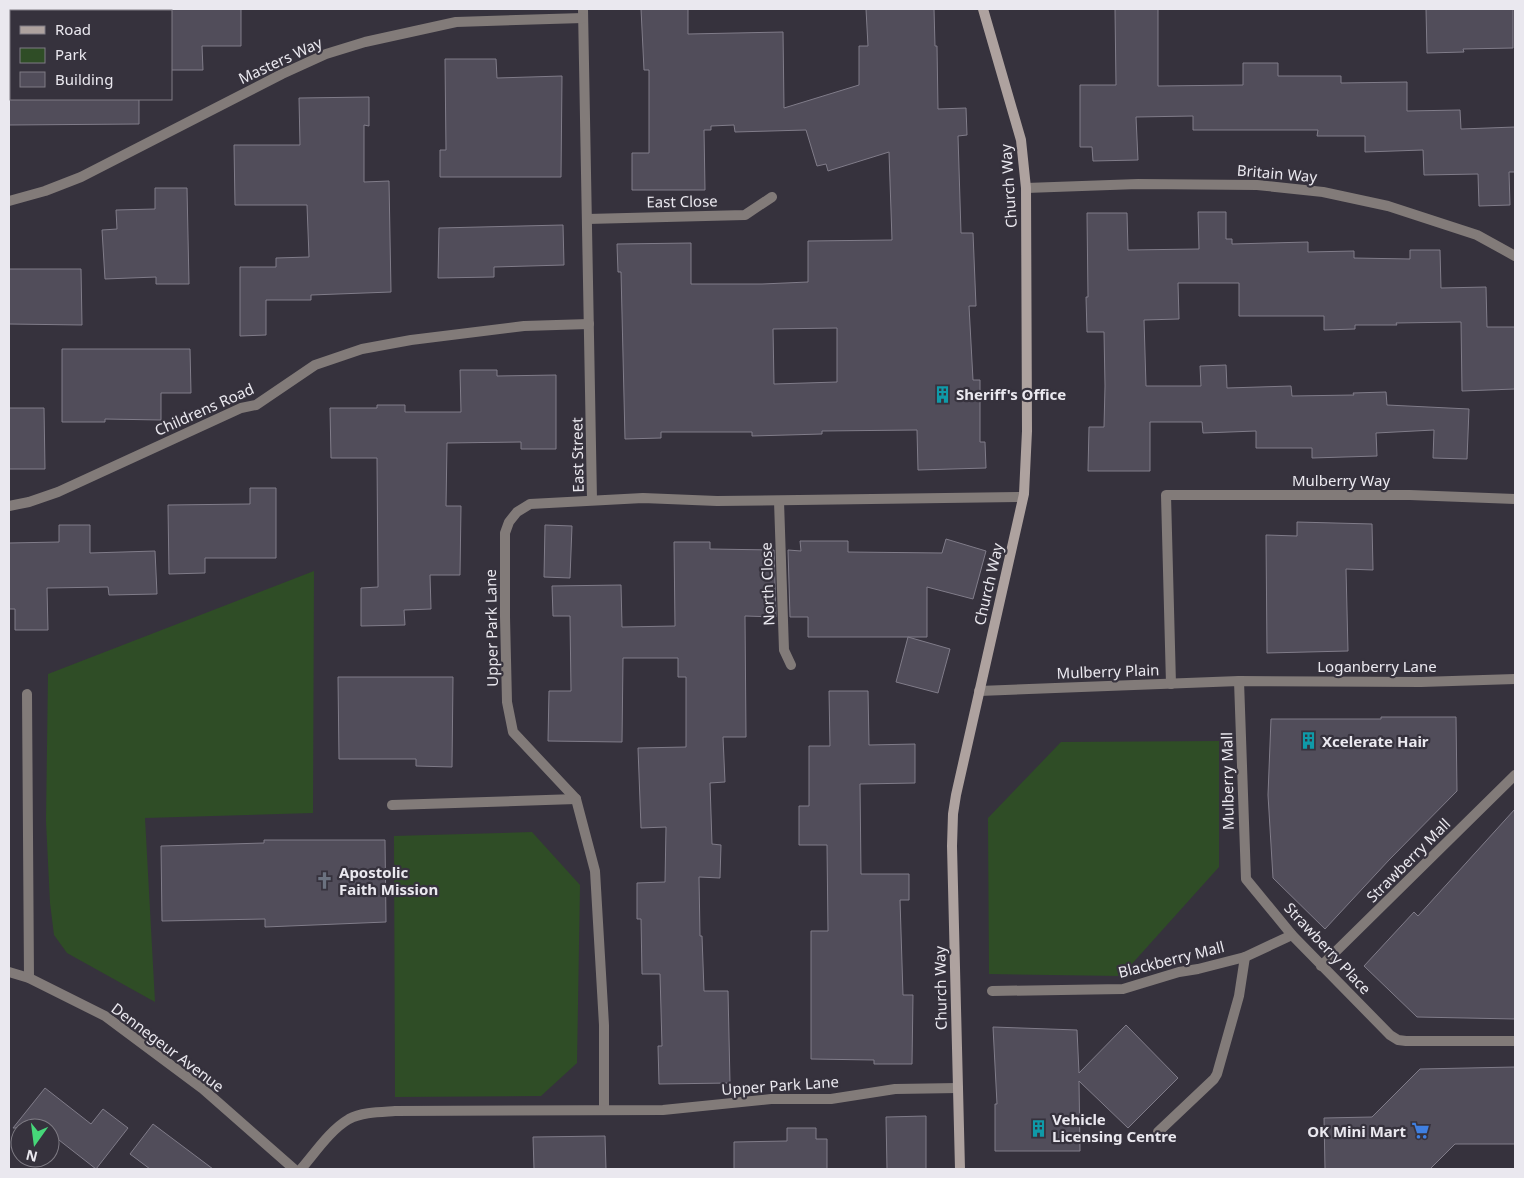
<svg xmlns="http://www.w3.org/2000/svg" width="1524" height="1178" viewBox="0 0 1524 1178" font-family="'Noto Sans',sans-serif">
  <style>
    .green { fill: #2f4d26 }
    .building { fill: #514d5a; stroke: #807c89; fill-rule: evenodd }
    .lines { fill: none; stroke-linecap: round; stroke-linejoin: round }
    .lane { stroke: #827b79; stroke-width: 10 }
    .street { stroke: #827b79; stroke-width: 10 }
    .secondary { stroke: #aea29f; stroke-width: 10 }
    .labels { text-anchor: middle; dominant-baseline: central; stroke-width: 4.5; stroke-linejoin: round; paint-order: stroke }
    .street-label { font-size: 15px; fill: #eae8ef; stroke: #36323d }
    .poi-label { font-size: 15px; font-weight: bold; fill: #eae8ef; stroke: #36323d; text-anchor: start }
  </style>
  <rect width="100%" height="100%" fill="#36323d"/>
  <g class="green">
    <polygon points="314,571 313,813 145,818 155,1002 67,953 54,935 50,903 46,821 48,674"/>
    <polygon points="1219,741 1219,867 1121,976 989,974 988,818 1061,742"/>
    <polygon points="532,832 580,885 577,1063 541,1096 395,1097 394,836"/>
  </g>
  <g class="building">
    <polygon points="171,9 241,9 241,46 202,46 203,70 171,70"/>
    <path d="M 641,9 L 688,9 L 688,34 L 783,32 L 784,108 L 859,85 L 859,46 L 868,46 L 866,9 L 934,9 L 935,46 L 937,46 L 938,109 L 966,108 L 967,135 L 958,136 L 961,233 L 973,233 L 976,306 L 969,306 L 973,380 L 980,380 L 980,442 L 985,442 L 986,468 L 918,470 L 917,430 L 822,431 L 822,434 L 752,436 L 752,432 L 661,432 L 661,438 L 625,439 L 621,272 L 618,272 L 617,244 L 691,243 L 691,284 L 762,284 L 808,282 L 808,241 L 892,240 L 889,152 L 828,171 L 826,164 L 817,166 L 806,130 L 735,132 L 734,125 L 711,126 L 711,130 L 704,130 L 705,190 L 632,190 L 632,153 L 649,153 L 649,70 L 644,70 ZM 837,328 L 837,382 L 774,384 L 773,329 Z"/>
    <polygon points="1115,9 1158,9 1158,86 1243,85 1243,63 1278,63 1278,76 1341,76 1341,83 1407,82 1407,111 1460,110 1461,129 1515,127 1515,172 1509,172 1510,205 1479,206 1478,174 1424,175 1423,150 1365,152 1365,136 1317,136 1318,130 1193,130 1193,116 1136,117 1138,160 1093,161 1092,147 1080,147 1080,85 1116,85"/>
    <polygon points="1426,9 1513,9 1513,48 1463,49 1464,52 1427,53"/>
    <polygon points="445,59 496,59 497,78 562,76 561,177 440,177 440,150 446,150"/>
    <polygon points="369,97 369,126 364,125 364,182 389,181 391,292 311,295 311,300 266,300 266,335 240,336 240,267 276,267 276,258 309,257 307,205 235,205 234,145 300,145 299,98"/>
    <polygon points="9,99 139,99 139,124 9,125"/>
    <polygon points="155,188 187,188 189,284 156,284 156,277 105,279 102,230 117,229 116,210 155,209"/>
    <polygon points="1198,212 1226,212 1226,239 1232,239 1232,244 1308,242 1308,252 1354,251 1354,258 1410,259 1410,250 1440,250 1441,288 1486,287 1487,327 1515,327 1515,389 1462,391 1461,322 1396,323 1397,325 1355,325 1355,329 1324,330 1324,316 1239,316 1239,283 1178,283 1179,319 1144,320 1146,386 1201,386 1200,366 1226,365 1227,388 1291,386 1292,396 1354,395 1353,393 1386,392 1387,405 1469,409 1467,459 1433,458 1434,430 1376,433 1377,456 1312,458 1312,448 1256,448 1256,431 1203,433 1202,422 1150,422 1150,471 1088,471 1089,427 1104,427 1105,386 1104,332 1087,332 1086,297 1088,297 1087,213 1127,213 1128,250 1199,249"/>
    <polygon points="563,225 564,265 494,267 494,277 438,278 439,228"/>
    <polygon points="9,269 81,269 82,325 9,324"/>
    <polygon points="62,349 190,349 191,393 161,393 161,420 105,419 105,422 62,422"/>
    <polygon points="460,370 497,370 497,376 556,375 556,449 521,449 521,442 447,443 446,506 461,506 460,575 430,575 431,609 404,610 405,625 361,626 361,588 378,587 377,458 331,458 330,408 377,408 377,405 405,405 405,412 461,412"/>
    <polygon points="9,408 44,408 45,469 9,469"/>
    <polygon points="250,488 276,488 276,558 205,558 205,573 169,574 168,505 250,504"/>
    <polygon points="1297,522 1372,524 1373,570 1346,569 1348,651 1267,653 1266,535 1297,536"/>
    <polygon points="59,525 90,525 90,553 155,551 157,594 109,595 108,587 47,588 48,630 15,630 15,609 9,609 9,543 59,542"/>
    <polygon points="545,525 572,526 570,578 544,577"/>
    <polygon points="946,539 986,551 973,599 927,587 927,637 808,637 808,617 790,617 788,550 801,551 800,541 848,541 848,552 942,553"/>
    <polygon points="674,542 710,542 710,549 774,550 776,617 745,616 746,737 723,737 725,782 710,783 712,844 721,845 720,878 699,877 700,936 702,936 704,991 728,991 730,1083 659,1084 658,1046 662,1046 660,974 642,974 641,919 637,919 637,883 665,882 666,827 641,828 638,748 686,747 686,677 678,677 678,658 623,658 622,742 548,741 549,691 571,691 570,616 553,616 552,586 621,585 622,627 675,626"/>
    <polygon points="908,637 950,649 938,693 896,682"/>
    <polygon points="338,677 453,677 452,767 416,766 416,759 339,759"/>
    <polygon points="829,691 868,691 869,745 915,744 915,783 860,784 861,874 909,874 909,900 900,900 903,995 913,995 912,1064 874,1064 874,1060 811,1059 811,931 828,931 827,845 799,845 799,806 809,806 809,746 830,746"/>
    <polygon points="1381,717 1456,717 1457,791 1389,860 1325,929 1273,878 1268,795 1271,719 1381,719"/>
    <polygon points="1515,809 1515,1019 1417,1017 1364,966 1414,912 1418,916"/>
    <polygon points="264,840 385,840 386,922 265,927 265,919 162,921 161,846 264,843"/>
    <polygon points="1126,1025 1178,1078 1128,1128 1079,1081 1080,1151 995,1151 995,1104 997,1104 993,1027 1077,1030 1079,1073"/>
    <polygon points="1515,1067 1515,1144 1455,1144 1430,1169 1325,1169 1324,1118 1372,1117 1420,1069"/>
    <polygon points="45,1088 91,1124 103,1109 128,1128 96,1169 50,1133 50,1128 13,1128"/>
    <polygon points="926,1116 926,1169 887,1169 886,1117"/>
    <polygon points="153,1124 213,1169 150,1169 130,1154"/>
    <polygon points="787,1128 816,1128 816,1139 827,1139 827,1169 734,1169 734,1142 787,1141"/>
    <polygon points="605,1136 606,1169 534,1169 533,1137"/>
  </g>
  <g class="lines">
    <g class="lane">
      <polyline points="587,219 745,215 772,197"/>
      <polyline points="779,501 784,650 791,665"/>
      <polyline points="1239,681 1246,879 1292,935 1390,1035 1398,1040 1406,1041 1515,1041"/>
      <polyline points="1171,684 1166,495 1410,495 1515,499"/>
      <polyline points="979,691 1239,681 1421,682 1515,679"/>
      <polyline points="1321,966 1515,775"/>
      <polyline points="992,991 1123,989 1179,972 1198,969 1245,957 1292,935"/>
      <polyline points="1158,1132 1214,1079 1217,1074 1239,996 1245,957"/>
    </g>
    <g class="street">
      <polyline points="583,9 592,500"/>
      <polyline points="1026,188 1138,184 1257,185 1323,192 1388,206 1477,235 1515,256"/>
      <polyline points="9,201 45,191 81,177 282,74 326,54 365,42 456,22 583,18"/>
      <polyline points="9,506 29,502 58,492 241,408 256,405 315,365 362,349 411,340 524,326 589,324"/>
      <polyline points="27,694 29,978"/>
      <polyline points="392,805 576,799"/>
      <polyline points="9,972 29,978 105,1016 203,1089 294,1169"/>
      <polyline points="604,1109 604,1025 595,871 576,799 513,732 507,702 505,617 505,533 509,522 517,512 530,504 643,498 717,501 1023,497"/>
      <path d="M 301,1169 C 315,1153 330,1130 349,1119 C 362,1112 381,1112 395,1111 L 663,1110 L 771,1099 L 831,1099 L 895,1089 L 958,1088"/>
    </g>
    <polyline class="secondary" points="960,1169 952,846 953,814 956,795 1024,494 1027,431 1026,188 1021,140 983,9"/>
  </g>
  <defs>
    <symbol id="building-bare" viewBox="-9 -9 18 18"><path d="M-4-6H4V6H1V3H-1V6H-4ZM-2.5-4.3h1.7v1.8h-1.7ZM.8-4.3h1.7v1.8H.8ZM-2.5-1h1.7V.8h-1.7ZM.8-1h1.7V.8H.8Z" fill="#0f9aa8" stroke="#36323d" stroke-width="2.5" paint-order="stroke"/></symbol>
    <symbol id="church-bare" viewBox="-9 -9 18 18"><path d="M-1.2-6h2.4v3.5h3.3v2.4h-3.3V6h-2.4V-.1h-3.3v-2.4h3.3Z" fill="#6b7280" stroke="#36323d" stroke-width="2.5" paint-order="stroke"/></symbol>
    <symbol id="supermarket-bare" viewBox="-9 -9 18 18"><path d="M-6-5.5h2.5l.6 2H6L4.5 2H-2.5L-4.4-4H-6ZM-1.5 3.2a1.3 1.3 0 1 0 .1 0ZM3 3.2a1.3 1.3 0 1 0 .1 0Z" fill="#3f7fe0" stroke="#36323d" stroke-width="2.5" paint-order="stroke"/></symbol>
  </defs>
  <g fill-rule="evenodd">
    <use href="#building-bare" x="930" y="382" width="25" height="25"/>
    <use href="#building-bare" x="1296" y="728" width="25" height="25"/>
    <use href="#church-bare" x="312" y="868" width="25" height="25"/>
    <use href="#building-bare" x="1026" y="1116" width="25" height="25"/>
    <use href="#supermarket-bare" x="1408" y="1118" width="25" height="25"/>
  </g>
  <g class="labels">
    <g class="street-label">
      <text transform="translate(280 60) rotate(-25)">Masters Way</text>
      <text transform="translate(1277 173) rotate(5)">Britain Way</text>
      <text transform="translate(1008 186) rotate(-94)">Church Way</text>
      <text transform="translate(682 201) rotate(-1)">East Close</text>
      <text transform="translate(204 409) rotate(-24)">Childrens Road</text>
      <text transform="translate(577 455) rotate(-91)">East Street</text>
      <text x="1341" y="480">Mulberry Way</text>
      <text transform="translate(767 584) rotate(-92)">North Close</text>
      <text transform="translate(988 584) rotate(-77)">Church Way</text>
      <text transform="translate(491 628) rotate(-91)">Upper Park Lane</text>
      <text x="1377" y="666">Loganberry Lane</text>
      <text transform="translate(1108 671) rotate(-2)">Mulberry Plain</text>
      <text transform="translate(1227 781) rotate(-91)">Mulberry Mall</text>
      <text transform="translate(1408 860) rotate(-45)">Strawberry Mall</text>
      <text transform="translate(1328 948) rotate(47)">Strawberry Place</text>
      <text transform="translate(1171 959) rotate(-14)">Blackberry Mall</text>
      <text transform="translate(940 988) rotate(-91)">Church Way</text>
      <text transform="translate(168 1047) rotate(37)">Dennegeur Avenue</text>
      <text transform="translate(780 1085) rotate(-4)">Upper Park Lane</text>
    </g>
    <g class="poi-label">
      <text x="956" y="394">Sheriff's Office</text>
      <text x="1322" y="741">Xcelerate Hair</text>
      <text x="339" y="872">Apostolic<tspan x="339" dy="17">Faith Mission</tspan></text>
      <text x="1052" y="1119">Vehicle<tspan x="1052" dy="17">Licensing Centre</tspan></text>
      <text x="1406" y="1131" text-anchor="end">OK Mini Mart</text>
    </g>
  </g>
  <rect width="1524" height="1178" fill="none" stroke="#eae8ef" stroke-width="20"/>
  <rect x="10" y="10" width="162" height="90" fill="#36323d" stroke="#7e7b84"/>
  <rect x="20" y="26" width="25" height="8" fill="#aea29f" stroke="#7e7b84"/>
  <text x="55" y="35" font-size="15" fill="#eae8ef">Road</text>
  <rect x="20" y="48" width="25" height="15" fill="#2f4d26" stroke="#7e7b84"/>
  <text x="55" y="60" font-size="15" fill="#eae8ef">Park</text>
  <rect x="20" y="72" width="25" height="15" fill="#514d5a" stroke="#7e7b84"/>
  <text x="55" y="85" font-size="15" fill="#eae8ef">Building</text>
  <g transform="translate(35 1143) rotate(194)"><circle r="24" fill="#36323d" stroke="#7e7b84"/>
  <path d="M0-4L9 19L0 12L-9 19Z" fill="#46d779"/>
  <text y="-8" font-size="14" font-weight="bold" text-anchor="middle" fill="#eae8ef">N</text>
  </g>
</svg>
